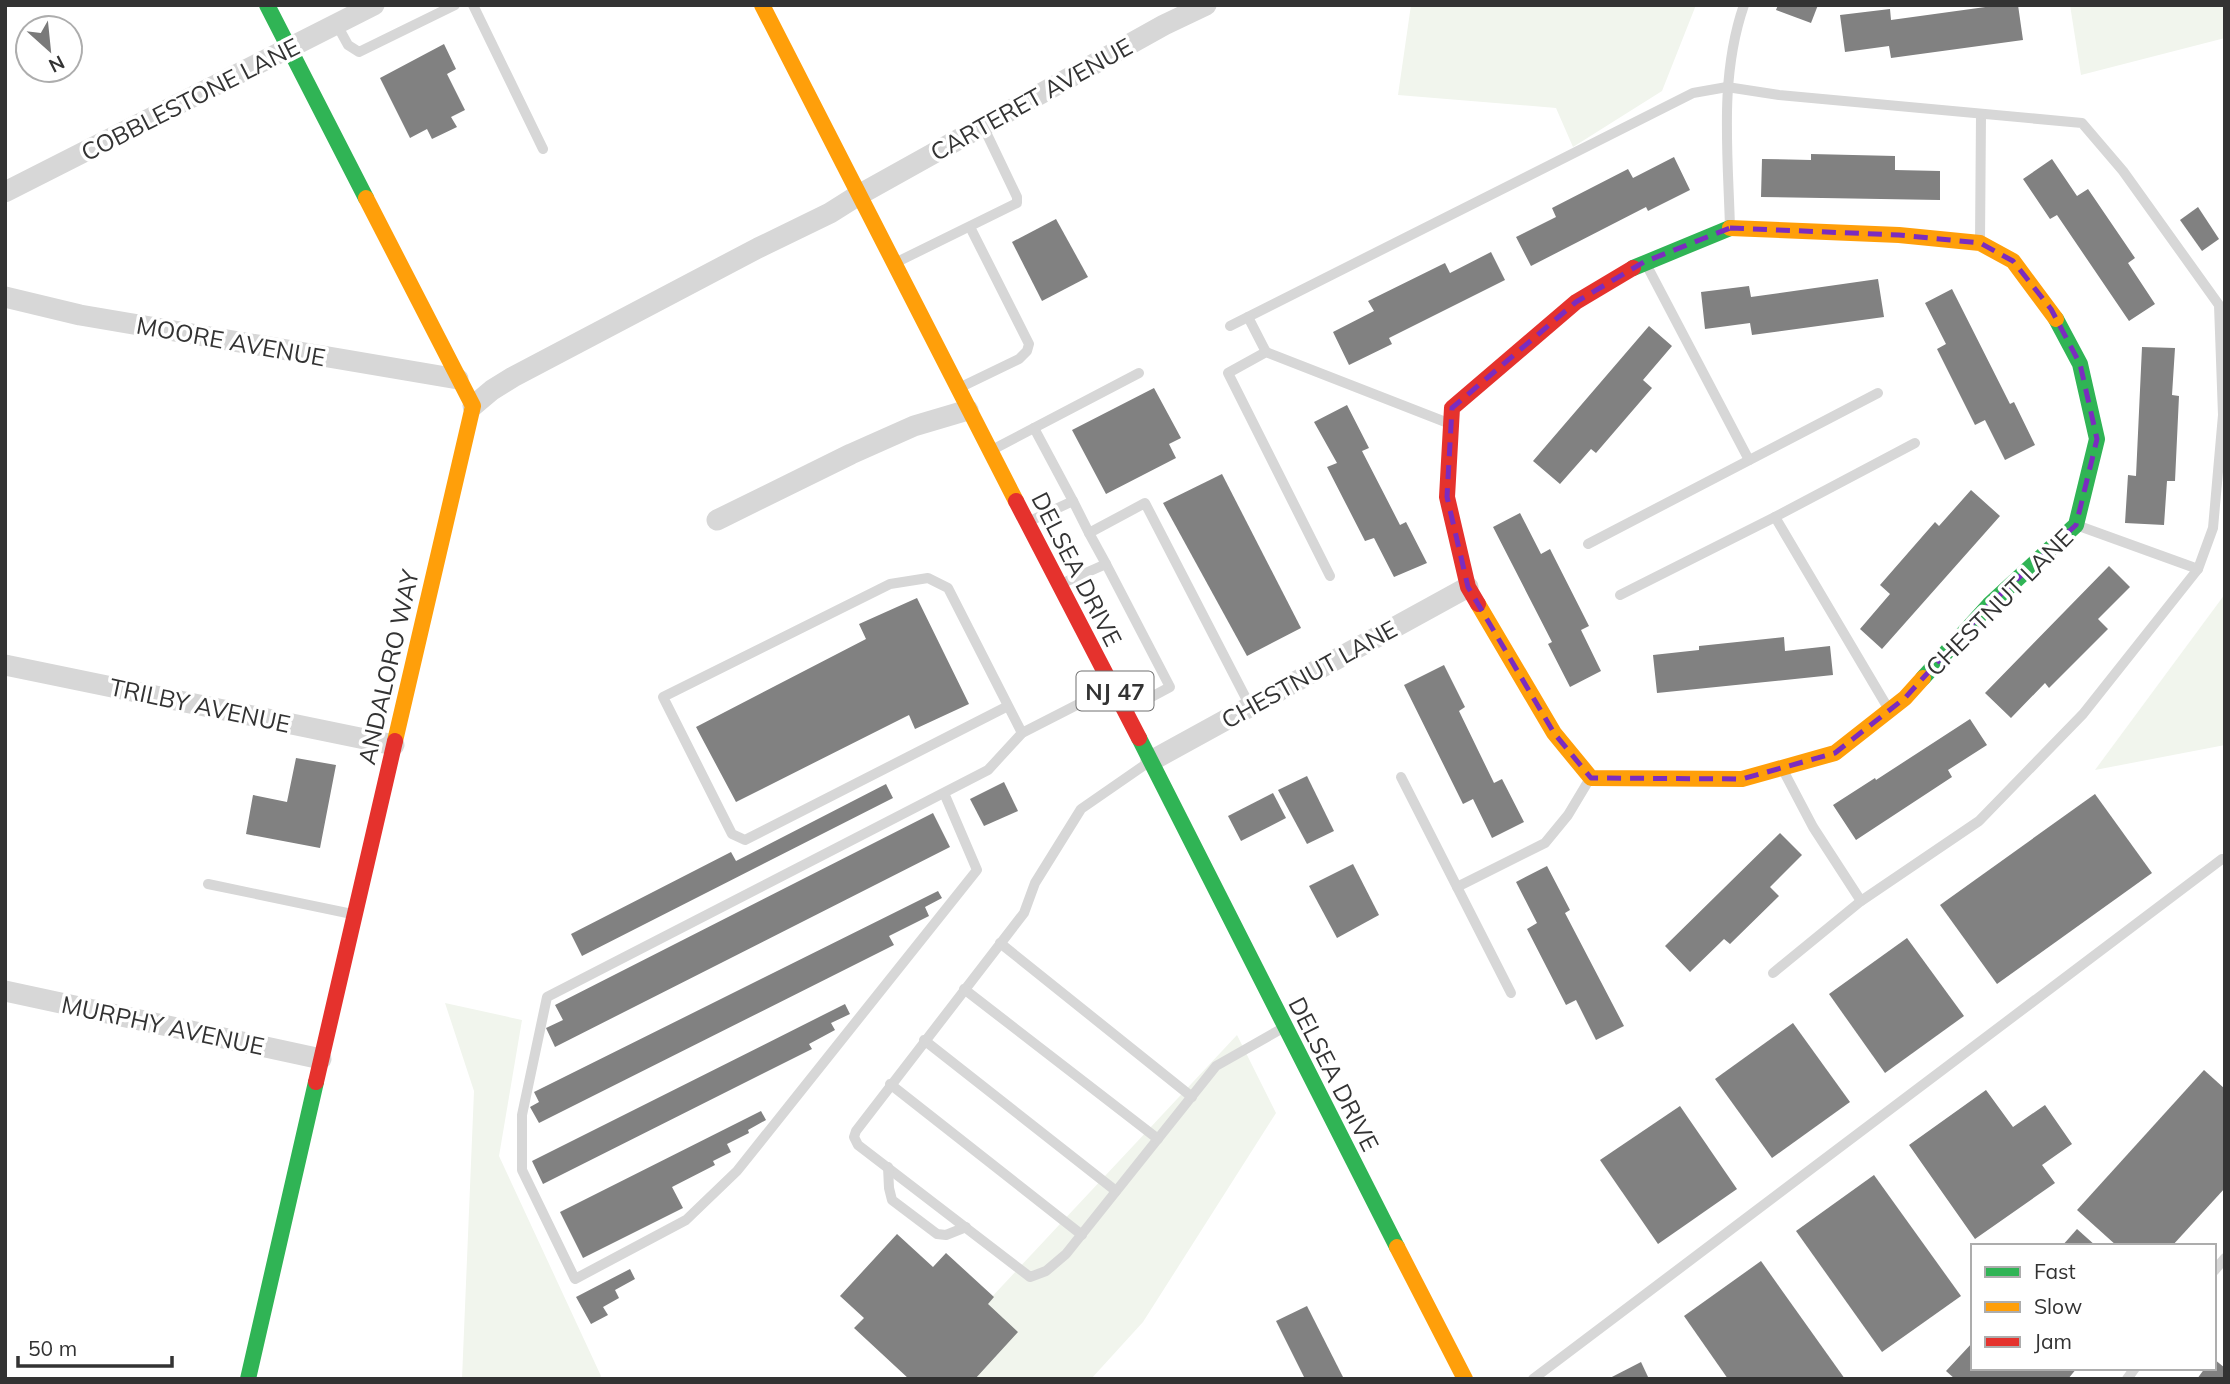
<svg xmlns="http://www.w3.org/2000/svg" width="2230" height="1384" viewBox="0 0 2230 1384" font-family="Mulish,sans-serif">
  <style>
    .green { fill: #f1f5ed }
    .building { fill: #818181 }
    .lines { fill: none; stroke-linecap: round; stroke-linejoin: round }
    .lane { stroke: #d7d7d7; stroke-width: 10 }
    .street { stroke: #d7d7d7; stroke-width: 21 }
    .fast { stroke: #30b455; stroke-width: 16 }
    .slow { stroke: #ff9f0a; stroke-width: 16 }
    .jam { stroke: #e5322d; stroke-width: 16 }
    .marked { fill: none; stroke: #7b2cbf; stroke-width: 5; stroke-dasharray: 14 9; stroke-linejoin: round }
    .labels { text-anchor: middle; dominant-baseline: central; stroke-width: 7; stroke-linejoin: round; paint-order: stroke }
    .shield { fill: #fff; stroke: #707070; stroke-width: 2 }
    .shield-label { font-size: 23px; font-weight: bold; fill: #333 }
    .street-label { font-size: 24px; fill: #333; stroke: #fff }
  </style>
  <rect width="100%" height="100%" fill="#fff"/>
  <g class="green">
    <polygon points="1411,5 1696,5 1662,91 1573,147 1556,108 1398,95"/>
    <polygon points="2070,5 2225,5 2225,38 2081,75"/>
    <polygon points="2225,594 2225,745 2095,770"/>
    <polygon points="445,1003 522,1020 499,1156 601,1376 599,1379 462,1379 474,1091"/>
    <polygon points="1237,1035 1276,1113 1143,1322 1091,1379 915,1379"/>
  </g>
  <g class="building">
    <polygon points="1778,5 1818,5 1811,23 1776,10"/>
    <polygon points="2000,5 2018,5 2023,40 1891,58 1889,46 1845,52 1840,15 1890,9 1891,20"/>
    <polygon points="444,44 456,69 447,74 465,110 451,117 457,127 432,139 427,129 410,138 380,78"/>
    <polygon points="1811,154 1895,156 1895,170 1940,171 1940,200 1761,197 1762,159 1811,160"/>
    <polygon points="1674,157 1690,190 1648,211 1646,207 1531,266 1516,237 1556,217 1552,208 1628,169 1633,178"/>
    <polygon points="2052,159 2077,196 2088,189 2135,258 2128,263 2155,304 2129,321 2057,215 2050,219 2023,179"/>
    <polygon points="2198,207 2219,239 2202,251 2180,220"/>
    <polygon points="1056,219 1088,277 1042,301 1012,242"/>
    <polygon points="1491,252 1505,280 1389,338 1392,344 1349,365 1333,332 1374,311 1368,301 1445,263 1450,273"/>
    <polygon points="1878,279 1884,317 1752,335 1750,323 1705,329 1701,292 1749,286 1751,297"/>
    <polygon points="1952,289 2010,404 2014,402 2035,445 2005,460 1985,420 1975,425 1937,349 1946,344 1925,303"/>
    <polygon points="1649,326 1672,346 1643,380 1652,388 1596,453 1591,449 1560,484 1533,461"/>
    <polygon points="2142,347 2175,348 2172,395 2179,396 2175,481 2167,481 2164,525 2125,523 2128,475 2136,476"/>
    <polygon points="1154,388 1181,438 1169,444 1176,458 1106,494 1072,430"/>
    <polygon points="1347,405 1369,448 1362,451 1400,525 1406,522 1427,563 1394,577 1374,538 1365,541 1327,467 1337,463 1314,422"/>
    <polygon points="1222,474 1301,628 1247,656 1163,503"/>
    <polygon points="1971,490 2000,516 1882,649 1860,629 1890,594 1880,585 1935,522 1939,526"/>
    <polygon points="1520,513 1541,554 1550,549 1589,626 1581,630 1601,671 1570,687 1548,644 1552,642 1493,527"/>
    <polygon points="2109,566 2130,587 2098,619 2108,629 2049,688 2045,683 2011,718 1985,693"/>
    <polygon points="917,598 969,704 915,729 909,715 736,802 696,727 866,639 859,624"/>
    <polygon points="1784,637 1785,651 1830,646 1833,675 1657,693 1653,655 1699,650 1699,646"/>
    <polygon points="1444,665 1465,707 1459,711 1494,783 1502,779 1524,822 1492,838 1473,799 1463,804 1404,685"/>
    <polygon points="1970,719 1987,745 1948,770 1952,777 1856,840 1833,805 1875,778 1876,780"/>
    <polygon points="296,758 336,765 320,848 246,834 253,795 287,802"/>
    <polygon points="1307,776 1334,831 1307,844 1278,790"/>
    <polygon points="1004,782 1018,811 984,826 970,799"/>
    <polygon points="886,784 893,798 582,956 571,934 731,852 736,861"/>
    <polygon points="1273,793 1286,818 1241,841 1228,816"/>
    <polygon points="2095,794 2152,873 1997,984 1940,905"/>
    <polygon points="933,813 950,847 555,1047 546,1028 563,1020 555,1005"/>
    <polygon points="1780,833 1802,855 1770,887 1779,896 1730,944 1724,939 1690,972 1665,946"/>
    <polygon points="1353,864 1379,915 1337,938 1309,886"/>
    <polygon points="1547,866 1570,910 1565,913 1624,1026 1596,1040 1576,1000 1566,1005 1527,929 1537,923 1516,882"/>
    <polygon points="938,891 942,898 925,907 929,916 889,936 894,945 539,1123 530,1107 539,1102 534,1092"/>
    <polygon points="1907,938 1964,1016 1885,1073 1829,994"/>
    <polygon points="845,1004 850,1014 831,1023 835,1030 809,1044 812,1049 543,1184 532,1161"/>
    <polygon points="1793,1023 1850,1102 1772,1158 1715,1079"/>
    <polygon points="2204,1070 2225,1089 2225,1188 2172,1246 2117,1246 2077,1210"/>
    <polygon points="1986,1090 2013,1127 2045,1105 2072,1144 2042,1165 2055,1183 1975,1239 1909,1145"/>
    <polygon points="1680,1106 1737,1189 1658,1244 1600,1160"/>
    <polygon points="761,1111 766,1120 748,1130 749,1133 727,1144 731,1152 713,1161 715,1165 672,1187 683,1208 583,1258 560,1212"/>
    <polygon points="1874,1175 1961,1296 1882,1352 1796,1231"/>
    <polygon points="2077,1229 2096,1246 2062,1246"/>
    <polygon points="897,1234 933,1267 946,1253 994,1297 988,1304 1018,1332 975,1379 909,1379 854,1328 864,1318 840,1296"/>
    <polygon points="1761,1261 1845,1379 1728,1379 1684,1316"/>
    <polygon points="630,1269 635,1279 615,1290 619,1298 603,1307 608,1315 591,1324 576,1297"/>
    <polygon points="1307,1306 1344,1379 1305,1379 1276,1321"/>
    <polygon points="1973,1342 1973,1368 2077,1368 2068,1379 1955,1379 1946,1371"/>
    <polygon points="2214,1359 2225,1368 2225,1379 2197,1379 2205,1368 2214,1368"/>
    <polygon points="1641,1362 1649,1379 1608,1379"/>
  </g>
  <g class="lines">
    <g class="lane">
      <polyline points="473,5 543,149"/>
      <polyline points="337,25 348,45 359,52 455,5"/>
      <path d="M 1730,228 C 1728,153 1719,77 1744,5"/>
      <polyline points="1980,241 1981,115"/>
      <polyline points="897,262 1017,203 1017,197 983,126"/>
      <polyline points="1646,264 1749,460"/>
      <polyline points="1248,317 1266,352"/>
      <polyline points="1230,326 1693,93 1727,87 1779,95 2082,123 2123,171 2219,305 2223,415 2213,528 2198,569 2083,714 1979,821 1861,901 1773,973"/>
      <polyline points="961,387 1019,359 1027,351 1029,344 970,227"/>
      <polyline points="1034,428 1073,501"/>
      <polyline points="992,450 1139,373"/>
      <polyline points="1032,520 1073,501 1089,533"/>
      <polyline points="2079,526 2198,569"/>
      <polyline points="1588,544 1878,393"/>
      <polyline points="1106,564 1170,687 1127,710"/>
      <polyline points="1330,576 1228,373 1266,352 1448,423"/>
      <polyline points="1063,583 1106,564 1089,533 1145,503 1250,706"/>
      <polyline points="1620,595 1775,517"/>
      <polyline points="1008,706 745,840 732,834 663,697 890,584 928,578 948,588 1022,733"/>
      <polyline points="1888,708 1775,517 1915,443"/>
      <polyline points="1149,762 1081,809 1035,883 1024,913 856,1131 854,1137 858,1145 1030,1277 1046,1271 1066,1254 1216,1066 1283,1028"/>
      <polyline points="1783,770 1813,827 1861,901"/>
      <polyline points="1401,777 1511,993"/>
      <polyline points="944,793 977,870 737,1171 686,1220 575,1279 522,1170 522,1115 547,997 988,770 1022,733 1110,688"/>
      <polyline points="208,884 352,914"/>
      <polyline points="1457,887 1545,843 1568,815 1589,780"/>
      <polyline points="1000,943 1192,1097"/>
      <polyline points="964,989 1158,1139"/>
      <polyline points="924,1040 1116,1191"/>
      <polyline points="890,1084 1082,1235"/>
      <polyline points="888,1167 889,1188 892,1200 937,1234 946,1235 966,1227"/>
      <polyline points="2214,1271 2225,1258"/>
      <polyline points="1533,1379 2222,859"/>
      <polyline points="2127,1379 2135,1368"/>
    </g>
    <g class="street">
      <polyline points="5,192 374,5"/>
      <polyline points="5,297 80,315 458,379"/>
      <polyline points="473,406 492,390 513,377 758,248 830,213 857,196 1164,25 1206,5"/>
      <polyline points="717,520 851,454 914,426 968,410"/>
      <polyline points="5,665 394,745"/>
      <polyline points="1151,761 1468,587"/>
      <polyline points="5,991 321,1059"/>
    </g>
    <g class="fast">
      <polyline points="267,5 366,198"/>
      <polyline points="1633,268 1730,228"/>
      <polyline points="1923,678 1989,605 2076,525 2097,439 2080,364 2056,319"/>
      <polyline points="1139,738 1397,1247"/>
      <polyline points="248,1379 316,1082"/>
    </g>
    <g class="slow">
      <polyline points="762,5 1016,501"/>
      <polyline points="366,198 473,406 395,741"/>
      <polyline points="1730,228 1899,235 1980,243 2013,261 2056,319"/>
      <polyline points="1478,604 1554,733 1591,778 1742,779 1835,753 1905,698 1923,678"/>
      <polyline points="1397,1247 1465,1379"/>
    </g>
    <g class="jam">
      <polyline points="1016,501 1139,738"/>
      <polyline points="1478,604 1468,587 1447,497 1452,408 1576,302 1633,268"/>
      <polyline points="316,1082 395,741"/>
    </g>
  </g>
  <path class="marked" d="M 1730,228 L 1899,235 L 1980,243 L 2013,261 L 2051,309 L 2080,364 L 2097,439 L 2076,525 L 1989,605 L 1905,698 L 1835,753 L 1742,779 L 1591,778 L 1554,733 L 1468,587 L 1447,497 L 1452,408 L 1576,302 L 1644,262 Z"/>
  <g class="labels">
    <rect class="shield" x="1076.5" y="671.5" width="77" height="39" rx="5"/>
    <g class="shield-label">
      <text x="1115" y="691">NJ 47</text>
    </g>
    <g class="street-label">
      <text transform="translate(190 99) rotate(-27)">COBBLESTONE LANE</text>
      <text transform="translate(1031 99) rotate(-29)">CARTERET AVENUE</text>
      <text transform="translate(231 341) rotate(10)">MOORE AVENUE</text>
      <text transform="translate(1077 569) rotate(63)">DELSEA DRIVE</text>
      <text transform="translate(1999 602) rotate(-45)">CHESTNUT LANE</text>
      <text transform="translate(388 667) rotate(-77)">ANDALORO WAY</text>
      <text transform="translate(1309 674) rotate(-29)">CHESTNUT LANE</text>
      <text transform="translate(200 705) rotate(12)">TRILBY AVENUE</text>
      <text transform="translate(163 1025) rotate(12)">MURPHY AVENUE</text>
      <text transform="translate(1334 1074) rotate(63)">DELSEA DRIVE</text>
    </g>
  </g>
  <rect width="2230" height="1384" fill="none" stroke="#333333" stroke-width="14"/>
  <rect x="1971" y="1244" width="245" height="126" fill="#ffffff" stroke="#adadad" stroke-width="2"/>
  <rect x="1985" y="1267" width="35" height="10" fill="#30b455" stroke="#adadad" stroke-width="2"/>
  <text x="2034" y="1279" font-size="21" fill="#333333">Fast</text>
  <rect x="1985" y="1302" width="35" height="10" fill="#ff9f0a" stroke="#adadad" stroke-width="2"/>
  <text x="2034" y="1314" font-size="21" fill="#333333">Slow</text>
  <rect x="1985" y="1337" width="35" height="10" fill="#e5322d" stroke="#adadad" stroke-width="2"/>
  <text x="2034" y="1349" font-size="21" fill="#333333">Jam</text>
  <g transform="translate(49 49) rotate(153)"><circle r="33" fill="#ffffff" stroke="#adadad" stroke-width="2"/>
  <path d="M0-5L12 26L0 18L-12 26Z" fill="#7a7a7a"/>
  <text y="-10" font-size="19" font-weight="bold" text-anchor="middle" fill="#333333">N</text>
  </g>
  <path d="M18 1356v10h154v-10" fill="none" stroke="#333333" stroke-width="3.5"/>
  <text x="28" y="1356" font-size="21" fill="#333333" stroke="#ffffff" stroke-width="5" paint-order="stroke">50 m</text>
</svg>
